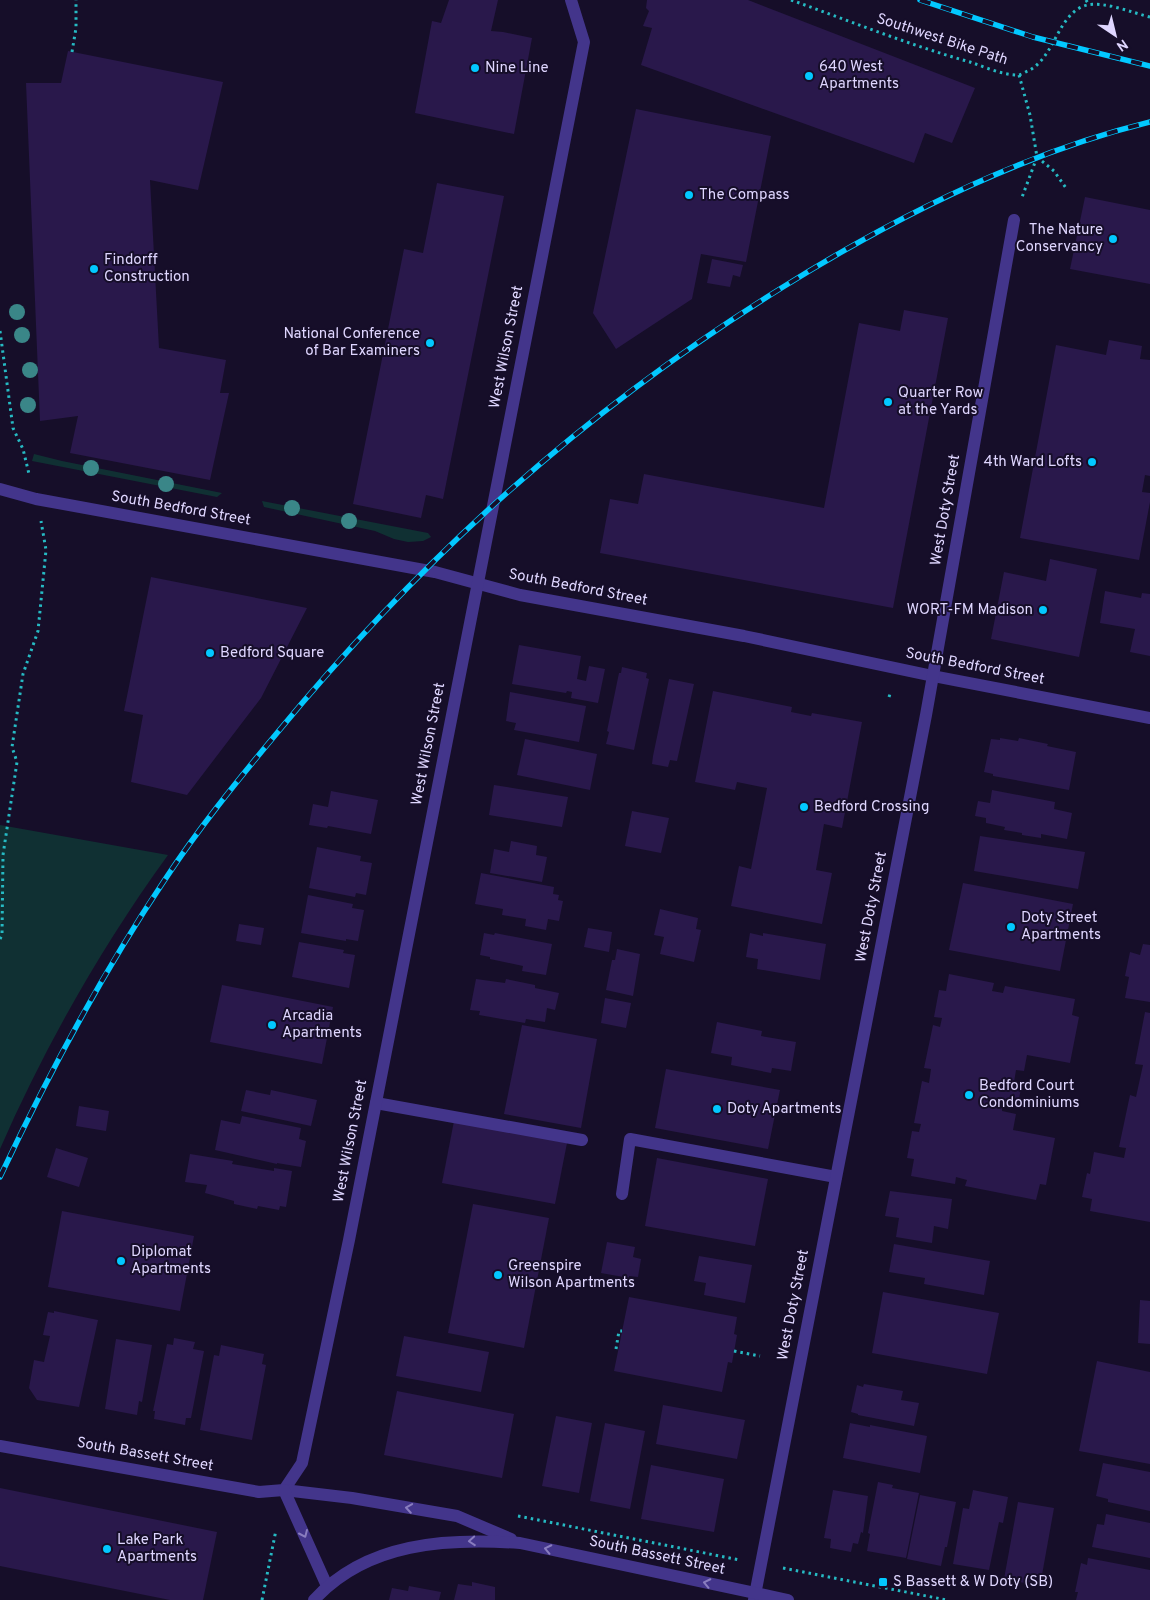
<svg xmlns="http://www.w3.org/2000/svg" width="1150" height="1600" viewBox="0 0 1150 1600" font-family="Overpass,sans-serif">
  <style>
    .green { fill: #103033 }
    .building { fill: #29184b }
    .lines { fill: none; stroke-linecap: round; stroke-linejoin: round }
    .path { stroke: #26bac3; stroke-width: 3; stroke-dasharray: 2.5 4; stroke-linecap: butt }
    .service { stroke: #43358b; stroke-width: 12 }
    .minor { stroke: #43358b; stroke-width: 12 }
    .tertiary { stroke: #43358b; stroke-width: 12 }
    .rail-casing { stroke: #02c8ff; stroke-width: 5.5 }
    .rail { stroke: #160e29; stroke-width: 4; stroke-dasharray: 11; stroke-linecap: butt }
    .tree { fill: #3a8688 }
    .oneway { stroke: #897dbf }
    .poi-dot { fill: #02c8ff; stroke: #160e29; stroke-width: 2 }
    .labels { text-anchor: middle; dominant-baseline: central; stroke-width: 4; stroke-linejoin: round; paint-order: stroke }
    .street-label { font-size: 15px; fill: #dfd6ff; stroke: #160e29 }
    .poi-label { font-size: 15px; fill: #dfd6ff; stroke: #160e29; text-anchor: start }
  </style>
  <rect width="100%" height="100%" fill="#160e29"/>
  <g class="green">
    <polygon points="34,454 62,461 222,493 217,497 32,461"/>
    <polygon points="262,501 428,533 431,537 423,541 408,542 394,539 375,531 264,507"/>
    <path d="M 0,825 L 168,855 C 102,946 45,1046 0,1149 Z"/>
  </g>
  <g class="building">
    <polygon points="449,0 498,0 491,31 503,32 532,38 514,134 415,113 432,21 441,23"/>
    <polygon points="647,0 748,0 975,88 952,143 925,133 914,163 641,65 652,28 643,26 649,11 646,8"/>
    <polygon points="68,51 223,82 198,190 150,180 159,348 226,360 220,393 229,393 210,480 70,453 78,416 40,421 26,83 61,83"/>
    <polygon points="636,109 771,136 746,262 701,254 692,299 616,349 593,313"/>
    <polygon points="437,183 504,196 443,499 426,495 421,518 353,504 404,249 423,253"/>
    <polygon points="1085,197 1150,210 1150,284 1070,269"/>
    <polygon points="712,259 743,265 740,277 733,275 730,287 707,283"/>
    <polygon points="904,310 948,318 893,608 600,553 610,499 638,504 644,474 824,508 859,323 900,331"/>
    <polygon points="1109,340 1142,346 1140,359 1150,360 1150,476 1145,475 1142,492 1150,493 1150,502 1139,560 1020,538 1056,345 1106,355"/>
    <polygon points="1050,559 1097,569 1079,657 991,639 1004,572 1046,581"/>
    <polygon points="151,577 307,608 261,698 187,795 131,782 143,715 124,711"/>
    <polygon points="1105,591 1141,598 1142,593 1150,594 1150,656 1130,652 1135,629 1100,623"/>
    <polygon points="519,645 581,656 577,679 586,681 589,666 605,669 598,703 571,698 572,692 567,691 566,693 512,684"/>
    <polygon points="622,667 647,673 646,678 649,679 634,750 606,744 609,732 607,731 619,673 621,673"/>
    <polygon points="669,679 694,684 677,761 670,760 668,767 652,764 653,756"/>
    <polygon points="713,691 792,707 791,712 811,716 812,713 862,722 842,828 824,824 816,870 832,873 822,924 731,906 739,866 751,869 767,788 737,782 735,790 695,782"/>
    <polygon points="510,692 586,706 579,742 514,730 516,723 506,721"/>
    <polygon points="1000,738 1018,741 1019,738 1048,744 1047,746 1076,752 1069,790 993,776 993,774 984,772 991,739 1000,740"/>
    <polygon points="525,739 597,754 590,790 517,775"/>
    <polygon points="494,785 568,797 562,827 489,815"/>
    <polygon points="992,790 1055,802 1054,809 1072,813 1067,839 1041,834 1041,838 1022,835 1022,833 1004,830 1005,827 986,823 986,818 975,816 978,801 990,803"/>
    <polygon points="331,791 378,800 371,834 328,826 327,828 309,825 313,804 328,807"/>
    <polygon points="632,811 669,818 661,853 625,846"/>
    <polygon points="980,836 1085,852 1078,889 974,871"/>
    <polygon points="511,841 537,846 536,855 547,857 542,882 490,873 494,849 509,852"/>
    <polygon points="317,847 361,856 360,861 372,863 366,895 356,893 355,897 309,888"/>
    <polygon points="481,873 554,887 553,894 559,895 558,900 563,901 559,921 548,919 546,930 525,926 526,919 502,915 503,909 475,904"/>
    <polygon points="963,883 1073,904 1060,971 949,950"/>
    <polygon points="308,895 353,904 352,908 364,910 358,941 346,939 346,941 301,933"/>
    <polygon points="660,909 698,918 696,929 701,930 694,962 660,954 664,937 654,935"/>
    <polygon points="239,924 264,928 261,945 236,941"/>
    <polygon points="588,928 612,932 609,952 584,947"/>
    <polygon points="484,933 494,935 495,933 552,944 546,975 522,971 523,966 490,959 490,957 480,955"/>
    <polygon points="750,933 763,936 763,933 826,944 820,980 757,969 758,959 746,957"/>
    <polygon points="299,942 344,950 343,953 355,955 349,988 292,977"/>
    <polygon points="1143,944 1150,945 1150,1002 1125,998 1129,977 1125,976 1130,952 1140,955"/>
    <polygon points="617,949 640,954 633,996 606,990 612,960 615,960"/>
    <polygon points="949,974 994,983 992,991 1003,993 1005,986 1075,999 1072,1015 1079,1017 1070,1063 1027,1055 1024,1071 1016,1070 1014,1082 1022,1084 1017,1108 1002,1106 1002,1111 1016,1114 1013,1130 1055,1138 1046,1185 1040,1184 1036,1200 965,1186 967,1180 956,1177 955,1184 911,1176 914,1159 907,1158 912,1131 919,1132 921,1124 914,1123 922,1081 929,1083 931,1069 924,1068 933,1025 940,1027 942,1018 934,1017 939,990 946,991"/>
    <polygon points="476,979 505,983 506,979 535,985 535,988 559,993 555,1010 547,1008 545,1022 526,1019 525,1023 479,1015 480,1011 470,1010"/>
    <polygon points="222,985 333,1007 322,1064 210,1042"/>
    <polygon points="605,998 631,1003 626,1028 601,1023"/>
    <polygon points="1145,1012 1150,1013 1150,1222 1090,1211 1092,1199 1082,1197 1087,1173 1090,1174 1094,1152 1124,1158 1126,1148 1119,1147 1130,1095 1136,1097 1143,1065 1135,1064"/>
    <polygon points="717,1022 762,1031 761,1036 796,1042 791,1071 772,1068 771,1073 731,1065 732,1057 711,1053"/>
    <polygon points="522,1025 597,1039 581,1128 504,1114"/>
    <polygon points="666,1069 780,1090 768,1149 655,1128"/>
    <polygon points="246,1090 270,1095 271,1090 317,1100 311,1126 241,1111"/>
    <polygon points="79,1106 109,1111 106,1131 76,1126"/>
    <polygon points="242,1116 301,1128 299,1139 306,1141 301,1167 277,1163 277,1164 215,1150 221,1120 240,1124"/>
    <polygon points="454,1121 567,1143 555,1204 442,1183"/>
    <polygon points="56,1148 88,1158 79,1187 47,1177"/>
    <polygon points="190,1154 233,1161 232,1164 274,1171 274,1168 292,1171 286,1207 280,1206 279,1210 258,1206 257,1209 234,1204 234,1201 205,1193 207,1185 185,1182"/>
    <polygon points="657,1158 768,1179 755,1246 645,1226"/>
    <polygon points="890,1191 952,1199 948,1229 934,1226 932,1243 896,1237 899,1218 885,1216"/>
    <polygon points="473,1204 549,1218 524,1348 448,1333"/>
    <polygon points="62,1211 194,1236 180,1311 48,1287"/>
    <polygon points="607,1242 635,1247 633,1257 641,1259 638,1277 629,1276 629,1278 601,1273"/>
    <polygon points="894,1244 990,1261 984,1295 924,1284 925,1278 889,1272"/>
    <polygon points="699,1256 752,1265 745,1303 704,1295 706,1283 694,1281"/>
    <polygon points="883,1292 999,1313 987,1374 872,1353"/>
    <polygon points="629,1297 737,1317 734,1334 737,1335 732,1363 728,1362 722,1392 614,1371"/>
    <polygon points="1140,1300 1150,1301 1150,1344 1138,1343"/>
    <polygon points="54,1311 98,1320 79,1407 37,1400 29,1388 34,1360 44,1362 50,1336 43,1335 48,1312 54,1313"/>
    <polygon points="404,1336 489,1352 481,1392 396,1376"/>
    <polygon points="174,1338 195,1342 193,1349 204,1351 191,1418 186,1418 185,1425 154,1419 155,1411 153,1411 167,1344 173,1345"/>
    <polygon points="116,1339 152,1345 142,1402 139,1401 137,1415 105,1409"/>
    <polygon points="221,1345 264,1354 262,1364 266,1365 252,1440 200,1430 214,1355 219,1356"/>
    <polygon points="1097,1361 1150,1372 1150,1464 1079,1451"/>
    <polygon points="864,1384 903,1391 901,1400 919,1403 914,1426 858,1415 858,1414 851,1412 857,1385 863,1387"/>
    <polygon points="397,1391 514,1414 502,1478 384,1455"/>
    <polygon points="663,1405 745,1420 737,1459 656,1444"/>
    <polygon points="556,1416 592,1423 579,1493 542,1486"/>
    <polygon points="605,1423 645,1431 630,1509 590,1501"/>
    <polygon points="850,1423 870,1427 870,1425 927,1436 920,1473 843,1458"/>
    <polygon points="1103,1463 1150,1472 1150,1511 1108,1502 1108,1499 1096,1496"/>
    <polygon points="651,1465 724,1479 714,1532 641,1519"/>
    <polygon points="878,1482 893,1485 892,1488 919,1493 906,1558 867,1551 870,1534 868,1533"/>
    <polygon points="0,1488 217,1532 203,1600 170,1600 0,1566"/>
    <polygon points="833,1490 868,1496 863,1533 861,1532 858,1544 853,1543 851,1552 830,1548 831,1539 824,1538"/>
    <polygon points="973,1490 1008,1497 1003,1523 999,1522 989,1570 953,1564 963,1508 969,1509"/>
    <polygon points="920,1495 956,1502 947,1547 945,1547 941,1566 907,1559"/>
    <polygon points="1018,1502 1054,1508 1040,1586 1004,1579"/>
    <polygon points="1106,1514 1150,1523 1150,1558 1092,1547 1097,1524 1104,1525"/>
    <polygon points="1088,1558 1150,1570 1150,1600 1076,1600 1078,1592 1075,1592 1081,1563 1087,1565"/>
    <polygon points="472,1582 495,1587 495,1600 454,1600 458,1584 472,1586"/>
    <polygon points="409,1586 441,1592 439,1600 389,1600 392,1588 408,1591"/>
  </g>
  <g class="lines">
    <g class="path">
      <path d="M 791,0 C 850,21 909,45 970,62 C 985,67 1002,75 1018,75 C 1021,75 1025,72 1028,71 C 1056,57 1057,13 1087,5 C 1104,1 1133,13 1150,17"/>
      <polyline points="1086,0 1089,5"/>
      <polyline points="72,52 76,28 76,0"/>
      <polyline points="1019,75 1030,115 1037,157 1021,200"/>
      <polyline points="1037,157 1054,171 1066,188"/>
      <polyline points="0,331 13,428 23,449 29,474"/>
      <polyline points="889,697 890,694"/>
      <polyline points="0,939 2,935 3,855 17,762 12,747 23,674 38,631 46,550 41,521"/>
      <polyline points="616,1349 619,1331 622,1331"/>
      <polyline points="734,1351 760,1356"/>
      <polyline points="518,1516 740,1560"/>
      <polyline points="783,1568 947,1600"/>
      <polyline points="262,1600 276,1530"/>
    </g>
    <g class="service">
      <polyline points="376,1103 582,1140"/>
      <polyline points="622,1194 630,1139 836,1177"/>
    </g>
    <g class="minor">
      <polyline points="0,489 36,499 435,572 520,595 744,636 933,676 1150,718"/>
      <polyline points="0,1446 259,1492 284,1490 302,1463 349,1240 584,42 571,0"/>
      <polyline points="754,1600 926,715 1014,220"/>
    </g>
    <g class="tertiary">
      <polyline points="284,1490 352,1498 457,1516 511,1539"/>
      <polyline points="284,1490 327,1586"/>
      <path d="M 314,1600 C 367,1542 447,1538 520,1543 L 788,1600"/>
    </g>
    <defs>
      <g id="rail">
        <polyline points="920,0 1033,37 1150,66"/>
        <path d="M 0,1177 C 48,1075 101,975 164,881 C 198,829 237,781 277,733 C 424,555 586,409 783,287 C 897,216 1020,154 1150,122"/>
      </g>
    </defs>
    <use href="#rail" class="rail-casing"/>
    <use href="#rail" class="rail"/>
  </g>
  <g class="tree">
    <circle cx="17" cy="312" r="8"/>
    <circle cx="22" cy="335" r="8"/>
    <circle cx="30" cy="370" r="8"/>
    <circle cx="28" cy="405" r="8"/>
    <circle cx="91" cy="468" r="8"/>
    <circle cx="166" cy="484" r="8"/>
    <circle cx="292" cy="508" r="8"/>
    <circle cx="349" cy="521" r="8"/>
  </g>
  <defs><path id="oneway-chevron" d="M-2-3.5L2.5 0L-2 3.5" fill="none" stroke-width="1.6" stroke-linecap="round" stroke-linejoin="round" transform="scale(1.25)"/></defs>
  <g class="oneway">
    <use href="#oneway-chevron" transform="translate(409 1508) rotate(-171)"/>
    <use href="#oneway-chevron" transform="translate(304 1534) rotate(66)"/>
    <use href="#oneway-chevron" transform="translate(472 1541) rotate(176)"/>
    <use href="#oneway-chevron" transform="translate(548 1549) rotate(-168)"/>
    <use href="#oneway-chevron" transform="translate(707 1583) rotate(-168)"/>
  </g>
  <g class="poi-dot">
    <circle cx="475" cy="68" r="5"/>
    <circle cx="809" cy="76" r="5"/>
    <circle cx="689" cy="195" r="5"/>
    <circle cx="1113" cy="239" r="5"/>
    <circle cx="94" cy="269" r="5"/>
    <circle cx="430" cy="343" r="5"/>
    <circle cx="888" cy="402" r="5"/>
    <circle cx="1092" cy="462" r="5"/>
    <circle cx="1043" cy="610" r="5"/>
    <circle cx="210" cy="653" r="5"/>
    <circle cx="804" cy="807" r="5"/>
    <circle cx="1011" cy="927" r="5"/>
    <circle cx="272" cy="1025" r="5"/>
    <circle cx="969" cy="1095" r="5"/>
    <circle cx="717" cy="1109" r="5"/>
    <circle cx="121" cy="1261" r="5"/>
    <circle cx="498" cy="1275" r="5"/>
    <circle cx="107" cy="1549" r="5"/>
    <rect x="878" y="1577" width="10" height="10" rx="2.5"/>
  </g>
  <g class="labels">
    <g class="street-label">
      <text transform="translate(942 40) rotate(18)">Southwest Bike Path</text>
      <text transform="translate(507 347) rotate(-79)">West Wilson Street</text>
      <text transform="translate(181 509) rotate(10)">South Bedford Street</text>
      <text transform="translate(946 510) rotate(-80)">West Doty Street</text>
      <text transform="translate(578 588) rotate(11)">South Bedford Street</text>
      <text transform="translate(975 667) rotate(11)">South Bedford Street</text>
      <text transform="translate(429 744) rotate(-79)">West Wilson Street</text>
      <text transform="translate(872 907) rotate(-79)">West Doty Street</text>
      <text transform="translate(351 1141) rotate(-79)">West Wilson Street</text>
      <text transform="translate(794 1305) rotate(-79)">West Doty Street</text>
      <text transform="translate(145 1455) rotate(10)">South Bassett Street</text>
      <text transform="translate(657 1556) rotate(12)">South Bassett Street</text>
    </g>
    <g class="poi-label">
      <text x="819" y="67">640 West<tspan x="819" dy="17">Apartments</tspan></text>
      <text x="485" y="68">Nine Line</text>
      <text x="699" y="195">The Compass</text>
      <text x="1103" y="230" text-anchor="end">The Nature<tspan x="1103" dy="17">Conservancy</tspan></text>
      <text x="104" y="260">Findorff<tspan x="104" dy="17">Construction</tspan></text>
      <text x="420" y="334" text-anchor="end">National Conference<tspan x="420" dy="17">of Bar Examiners</tspan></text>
      <text x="898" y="393">Quarter Row<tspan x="898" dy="17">at the Yards</tspan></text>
      <text x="1082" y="462" text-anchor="end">4th Ward Lofts</text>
      <text x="1033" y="610" text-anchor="end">WORT-FM Madison</text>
      <text x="220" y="653">Bedford Square</text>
      <text x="814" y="807">Bedford Crossing</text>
      <text x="1021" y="918">Doty Street<tspan x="1021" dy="17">Apartments</tspan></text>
      <text x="282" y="1016">Arcadia<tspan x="282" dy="17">Apartments</tspan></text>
      <text x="979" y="1086">Bedford Court<tspan x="979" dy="17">Condominiums</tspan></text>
      <text x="727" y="1109">Doty Apartments</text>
      <text x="131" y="1252">Diplomat<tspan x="131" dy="17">Apartments</tspan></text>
      <text x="508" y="1266">Greenspire<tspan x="508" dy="17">Wilson Apartments</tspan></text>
      <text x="117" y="1540">Lake Park<tspan x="117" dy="17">Apartments</tspan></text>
      <text x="893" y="1582">S Bassett &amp; W Doty (SB)</text>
    </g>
  </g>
  <g transform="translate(1115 35) rotate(145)" stroke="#160e29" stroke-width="4" paint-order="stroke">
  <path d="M0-4L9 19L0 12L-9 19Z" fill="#dfd6ff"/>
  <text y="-8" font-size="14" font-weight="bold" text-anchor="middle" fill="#dfd6ff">N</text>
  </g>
</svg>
